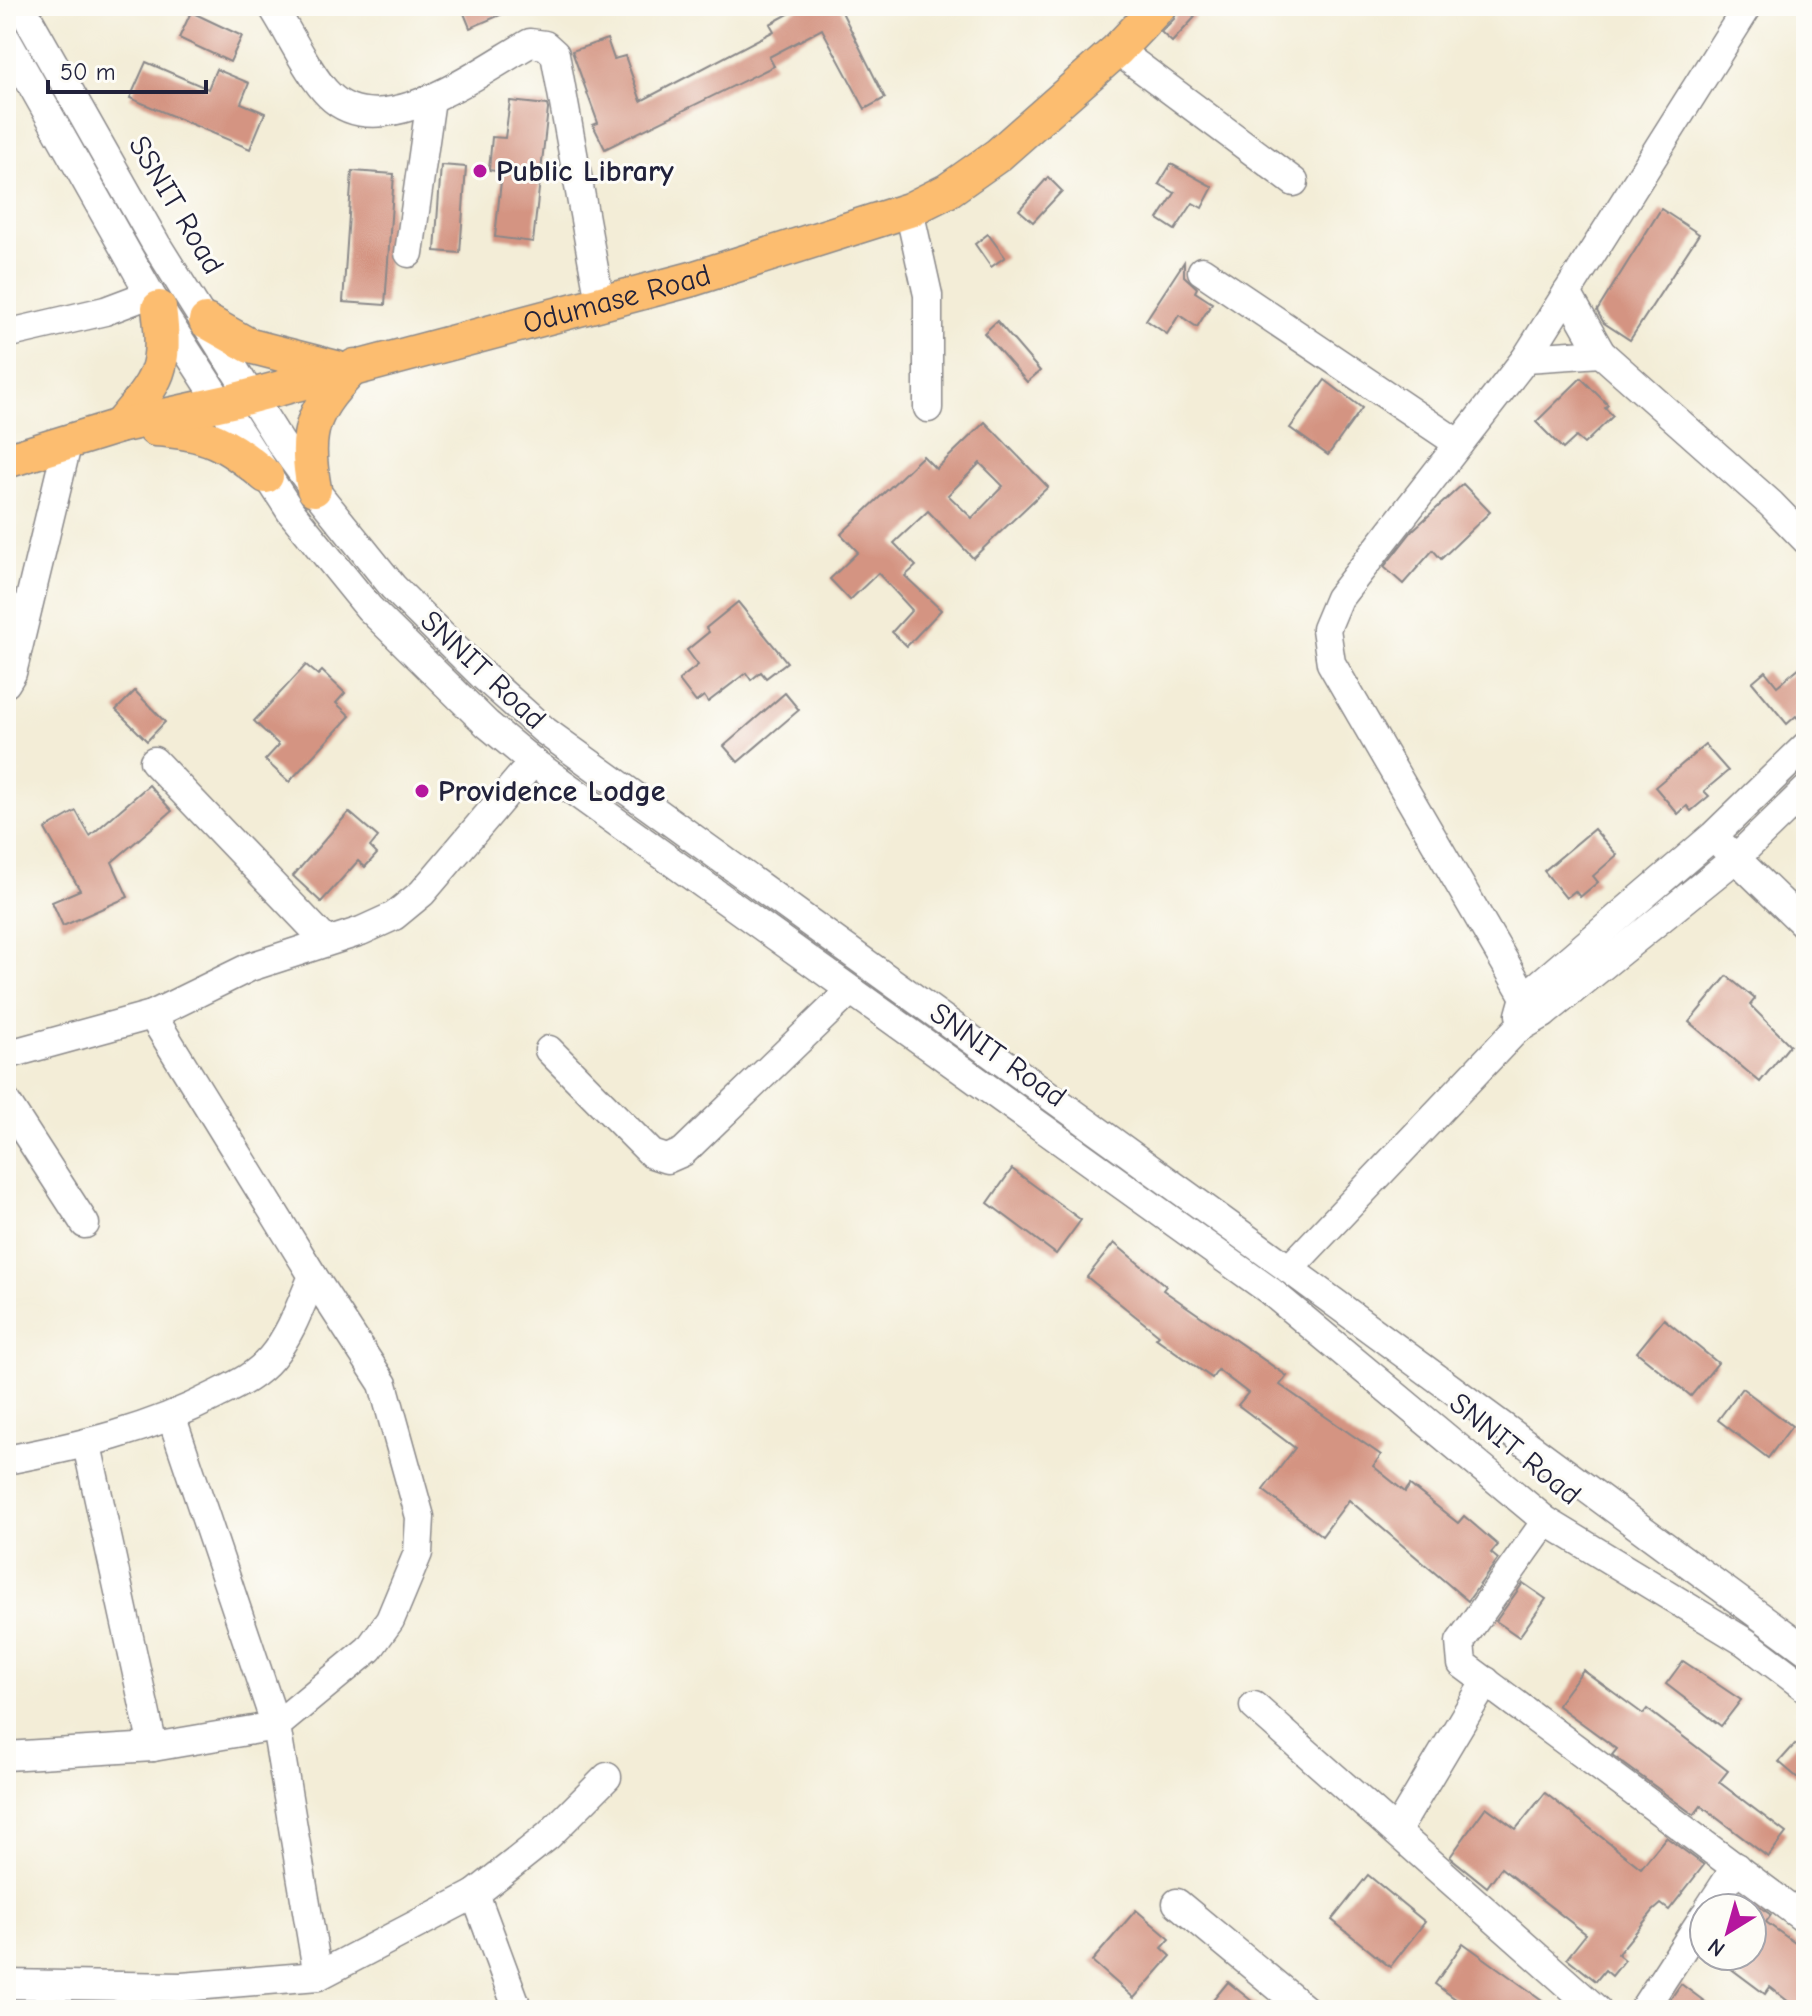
<svg xmlns="http://www.w3.org/2000/svg" width="1812" height="2016" viewBox="0 0 1812 2016" font-family="'Comic Neue',sans-serif">
  <style>
    .building { fill: #d49482; fill-rule: evenodd }
    .lines { fill: none; stroke-linecap: round; stroke-linejoin: round }
    .minor-casing { stroke: #8a8889; stroke-width: 31 }
    .major-casing { stroke: #8a8889; stroke-width: 37 }
    .minor { stroke: #fff; stroke-width: 28 }
    .major { stroke: #fcbd6f; stroke-width: 34 }
    .poi-dot { fill: #b5179e; stroke: #fdfcf7; stroke-width: 3 }
    .labels { text-anchor: middle; dominant-baseline: central; stroke-width: 6; stroke-linejoin: round; paint-order: stroke }
    .poi-label { font-size: 30px; font-weight: bold; fill: #22223b; stroke: #fdfcf7; text-anchor: start }
    .street-label { font-size: 30px; fill: #22223b; stroke: #fdfcf7 }
  </style>
  <rect width="100%" height="100%" fill="#fdfcf7"/>
  <filter id="ink" filterUnits="userSpaceOnUse"><feTurbulence type="fractalNoise" baseFrequency=".0125" numOctaves="2"/><feDisplacementMap in="SourceGraphic" scale="16" xChannelSelector="R" yChannelSelector="G"/><feConvolveMatrix kernelMatrix="1 2 1 2 8 2 1 2 1" color-interpolation-filters="sRGB"/></filter>
  <filter id="wash" filterUnits="userSpaceOnUse"><feTurbulence type="fractalNoise" baseFrequency=".006" numOctaves="4" result="noise"/><feDisplacementMap in="SourceGraphic" scale="32" xChannelSelector="R" yChannelSelector="G"/><feGaussianBlur stdDeviation="1.8" result="paint"/><feColorMatrix in="noise" values="0 0 0 0 0 0 0 0 0 0 0 0 0 0 0 0 0 1.4 0 .05"/><feComposite in="paint" operator="in"/></filter>
  <g filter="url(#wash)">
    <rect width="100%" height="100%" fill="#f3edd7"/>
    <g id="blocks">
      <g class="building">
        <polygon points="461,6 521,6 470,28"/>
        <polygon points="803,6 839,6 885,98 865,109 822,29 769,57 774,66 605,149 593,125 598,123 572,51 607,39 614,59 625,56 641,101 774,31 770,24"/>
        <polygon points="1184,6 1195,17 1172,42 1161,32 1174,19 1178,8"/>
        <polygon points="191,12 242,36 230,62 179,38"/>
        <polygon points="146,62 208,89 216,69 249,83 241,103 265,113 250,149 130,98"/>
        <polygon points="510,101 547,105 548,109 533,242 495,237 502,172 489,170 492,137 505,138"/>
        <polygon points="1171,164 1213,187 1202,208 1193,203 1175,230 1158,219 1175,193 1159,184"/>
        <polygon points="441,165 466,167 460,253 435,251"/>
        <polygon points="352,171 394,174 385,305 343,302"/>
        <polygon points="1048,177 1062,191 1033,222 1019,210"/>
        <polygon points="1661,209 1699,234 1630,340 1604,323 1597,311"/>
        <polygon points="988,234 1005,257 991,267 975,244"/>
        <polygon points="1184,262 1184,276 1197,288 1195,292 1212,303 1197,327 1179,315 1167,334 1146,320"/>
        <polygon points="997,321 1040,371 1027,382 984,333"/>
        <polygon points="1581,378 1608,405 1605,408 1613,416 1584,444 1576,437 1563,449 1536,422"/>
        <polygon points="1325,380 1362,408 1328,455 1290,428"/>
        <path d="M 985,422 L 1048,487 L 973,558 L 928,511 L 894,543 L 916,566 L 905,576 L 941,610 L 907,646 L 892,632 L 912,610 L 878,573 L 850,600 L 830,579 L 858,552 L 841,534 L 923,456 L 936,469 ZM 980,463 L 1003,486 L 972,518 L 948,495 Z"/>
        <polygon points="1463,484 1490,512 1441,559 1433,550 1403,584 1384,567 1413,530"/>
        <polygon points="738,602 787,662 766,678 761,672 751,680 746,673 708,702 704,696 696,702 679,680 698,665 687,650 709,632 706,628"/>
        <polygon points="1806,662 1806,728 1796,716 1787,724 1752,682 1765,671 1777,686"/>
        <polygon points="306,665 318,675 322,671 345,693 336,703 350,716 289,782 265,760 279,745 254,721"/>
        <polygon points="135,691 165,722 147,741 116,710"/>
        <polygon points="785,693 799,710 738,762 724,746"/>
        <polygon points="1705,745 1728,771 1704,791 1709,796 1691,811 1687,806 1678,814 1655,787"/>
        <polygon points="149,785 172,811 112,862 128,897 63,926 52,902 80,890 45,829 76,811 90,836"/>
        <polygon points="349,812 378,837 370,847 377,854 365,867 358,861 321,902 293,876"/>
        <polygon points="1594,829 1617,855 1593,876 1598,882 1580,897 1575,891 1566,898 1544,871"/>
        <polygon points="1727,976 1755,999 1750,1005 1790,1045 1760,1082 1689,1022"/>
        <polygon points="1012,1169 1081,1220 1056,1254 988,1203"/>
        <polygon points="1114,1243 1166,1286 1163,1290 1287,1376 1280,1385 1381,1455 1373,1466 1405,1492 1410,1485 1458,1523 1464,1516 1498,1545 1491,1553 1498,1559 1468,1601 1349,1500 1322,1536 1263,1490 1295,1448 1238,1405 1248,1393 1218,1370 1212,1378 1156,1338 1159,1335 1087,1277"/>
        <polygon points="1664,1319 1718,1363 1691,1396 1637,1352"/>
        <polygon points="1742,1388 1792,1426 1768,1458 1718,1420"/>
        <polygon points="1523,1583 1546,1599 1519,1637 1496,1621"/>
        <polygon points="1683,1661 1741,1700 1721,1726 1666,1684"/>
        <polygon points="1583,1670 1643,1714 1647,1709 1728,1771 1719,1782 1786,1833 1768,1857 1701,1806 1694,1815 1612,1755 1617,1749 1557,1705"/>
        <polygon points="1795,1744 1806,1754 1806,1785 1779,1762"/>
        <polygon points="1545,1793 1641,1868 1666,1837 1704,1865 1669,1910 1661,1904 1653,1911 1618,1954 1625,1960 1612,1976 1605,1970 1596,1981 1567,1958 1586,1934 1501,1868 1487,1887 1450,1857 1486,1807 1516,1829"/>
        <polygon points="1368,1875 1425,1922 1390,1967 1332,1920"/>
        <polygon points="1746,1897 1771,1915 1766,1922 1806,1951 1806,2010 1799,2010 1770,1987 1765,1994 1714,1956 1752,1956 1752,1908 1738,1908"/>
        <polygon points="1136,1910 1170,1939 1162,1948 1171,1956 1134,1998 1092,1961"/>
        <polygon points="1463,1943 1556,2010 1471,2010 1435,1984"/>
        <polygon points="1228,1982 1263,2010 1205,2010"/>
        <polygon points="1681,1984 1716,2010 1663,2010"/>
      </g>
    </g>
  </g>
  <g filter="url(#ink)">
    <use href="#blocks" fill-opacity="0" stroke="#8a8889" stroke-width="2"/>
    <g class="lines">
      <defs>
        <g id="minor">
          <polyline points="21,6 156,244 280,442 314,489 393,587 482,675 545,731 1289,1269 1806,1650"/>
          <path d="M 272,6 C 288,30 310,77 329,95 C 381,147 480,71 530,43 L 545,45 L 555,54 L 600,302"/>
          <polyline points="6,39 150,294 291,512 369,608 487,724 533,762 1270,1291 1546,1521 1745,1642 1806,1688"/>
          <polyline points="1117,50 1294,182"/>
          <polyline points="909,210 928,295 928,408"/>
          <polyline points="409,253 431,99"/>
          <polyline points="1202,271 1459,444"/>
          <polyline points="1567,293 1601,353 1771,504 1806,540"/>
          <polyline points="6,334 105,311 150,294"/>
          <polyline points="1526,358 1601,353"/>
          <polyline points="6,683 12,673 68,441"/>
          <polyline points="154,761 325,940"/>
          <polyline points="1722,845 1806,926"/>
          <polyline points="1543,1014 1525,997 1331,663 1326,629 1339,598 1526,358 1748,6"/>
          <polyline points="1520,1015 1525,997 1713,836 1806,746"/>
          <polyline points="549,1050 652,1154 667,1159 683,1152 850,991"/>
          <polyline points="6,1055 152,1015 250,967 361,931 394,916 422,893 533,762"/>
          <polyline points="6,1102 85,1224"/>
          <polyline points="1289,1269 1516,1030 1543,1014 1736,858 1806,790"/>
          <polyline points="87,1445 153,1747"/>
          <path d="M 6,1460 C 80,1446 149,1430 216,1395 C 236,1385 256,1376 271,1358 C 291,1334 301,1304 313,1276 L 152,1015"/>
          <polyline points="1546,1521 1460,1642 1462,1664 1806,1920"/>
          <polyline points="1254,1706 1597,2010"/>
          <polyline points="6,1756 153,1747 276,1726 369,1649 390,1620 418,1553 420,1517 383,1384 313,1276"/>
          <polyline points="1397,1830 1486,1681"/>
          <polyline points="475,1894 518,2010"/>
          <polyline points="1177,1903 1306,2010"/>
          <polyline points="1709,1908 1736,1867"/>
          <polyline points="318,1976 475,1894 548,1836 607,1777"/>
          <polyline points="6,1984 182,1987 318,1976 276,1726 172,1418"/>
          <polyline points="1643,2010 1704,1916"/>
        </g>
        <g id="major">
          <polyline points="206,321 250,346 336,368"/>
          <path d="M 119,426 C 158,380 167,371 159,308"/>
          <path d="M 155,429 C 207,432 227,443 266,476"/>
          <path id="s1" d="M 6,461 L 119,426 L 236,400 L 692,279 L 909,210 L 947,191 L 998,155 L 1117,50 L 1159,6"/>
          <path d="M 314,489 C 303,429 313,409 355,366"/>
        </g>
      </defs>
      <use href="#minor" class="minor-casing"/>
      <use href="#major" class="major-casing"/>
      <use href="#minor" class="minor"/>
      <use href="#major" class="major"/>
    </g>
  </g>
  <g class="poi-dot">
    <circle cx="480" cy="171" r="8"/>
    <circle cx="422" cy="791" r="8"/>
  </g>
  <g class="labels">
    <g class="poi-label">
      <text x="496" y="171">Public Library</text>
      <text x="438" y="791">Providence Lodge</text>
    </g>
    <g class="street-label">
      <text transform="translate(176 205) rotate(59)">SSNIT Road</text>
      <text stroke="none"><textPath href="#s1" startOffset="632">Odumase Road</textPath></text>
      <text transform="translate(483 670) rotate(43)">SNNIT Road</text>
      <text transform="translate(998 1055) rotate(35)">SNNIT Road</text>
      <text transform="translate(1515 1449) rotate(39)">SNNIT Road</text>
    </g>
  </g>
  <rect width="1812" height="2016" fill="none" stroke="#fdfcf7" stroke-width="32"/>
  <g transform="translate(1728 1932) rotate(217)"><circle r="38" fill="#fdfcf7" stroke="#a5a5ac" stroke-width="2"/>
  <path d="M0-6L14 30L0 20L-14 30Z" fill="#b5179e"/>
  <text y="-12" font-size="22" font-weight="bold" text-anchor="middle" fill="#22223b">N</text>
  </g>
  <path d="M48 80v12h158v-12" fill="none" stroke="#22223b" stroke-width="4"/>
  <text x="60" y="80" font-size="24" fill="#22223b" stroke="#fdfcf7" stroke-width="6" paint-order="stroke">50 m</text>
</svg>
